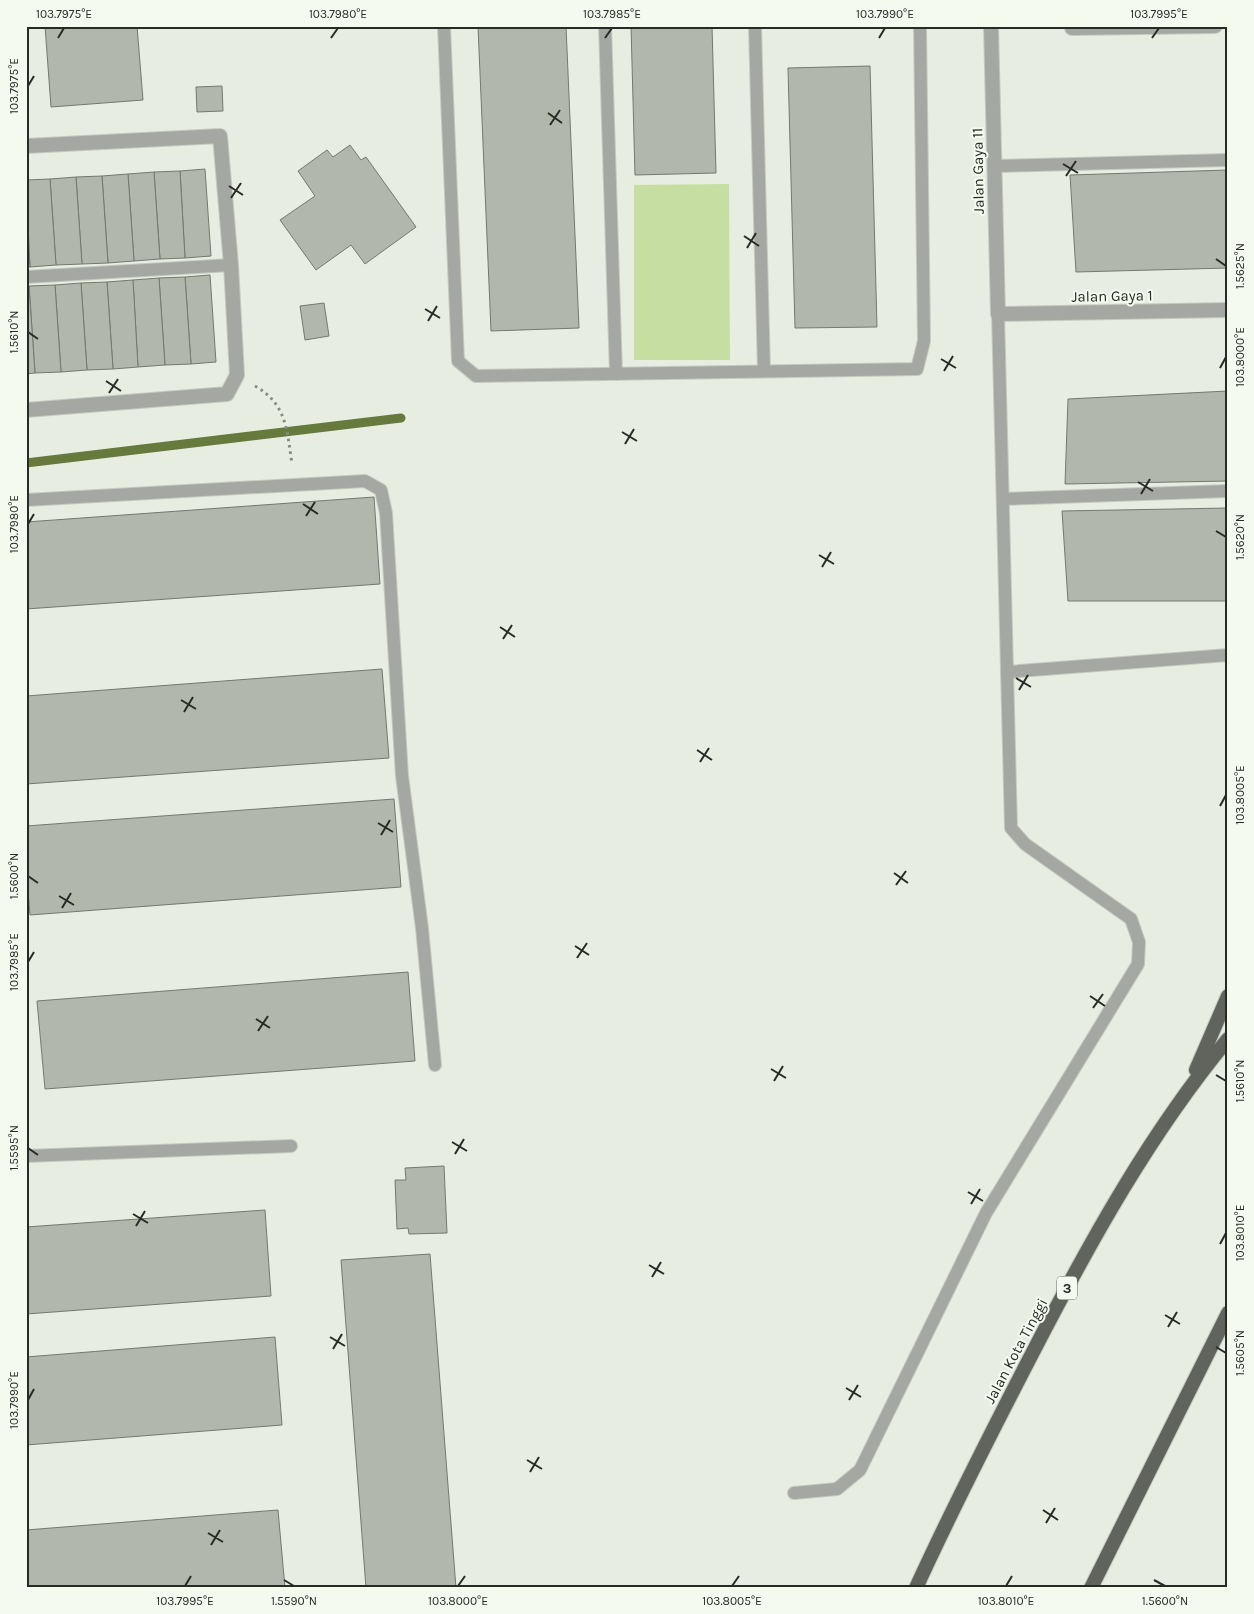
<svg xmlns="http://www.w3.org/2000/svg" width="1254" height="1614" viewBox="0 0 1254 1614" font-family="Karla,sans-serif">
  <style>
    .green { fill: #c7dea3 }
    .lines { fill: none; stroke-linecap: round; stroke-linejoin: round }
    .stream { stroke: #657a3c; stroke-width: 9 }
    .building { fill: #b2b7ac; stroke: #74786e }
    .service-casing { stroke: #c5cac0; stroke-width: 14 }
    .minor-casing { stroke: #c5cac0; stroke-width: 16 }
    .tertiary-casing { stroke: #c5cac0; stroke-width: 16 }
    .trunk-casing { stroke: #c5cac0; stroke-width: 16 }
    .path { stroke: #888b84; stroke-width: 3; stroke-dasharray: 2.5 4; stroke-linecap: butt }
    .service { stroke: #a5a7a2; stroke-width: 12 }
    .minor { stroke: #a5a7a2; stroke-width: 14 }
    .tertiary { stroke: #a5a7a2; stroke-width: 14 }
    .trunk { stroke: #60645c; stroke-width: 14 }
    .ticks { fill: none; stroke: #282a26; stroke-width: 2 }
    .labels { text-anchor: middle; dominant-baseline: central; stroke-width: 4; stroke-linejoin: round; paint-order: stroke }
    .shield { fill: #f5faef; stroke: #666862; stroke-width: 1 }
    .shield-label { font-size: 14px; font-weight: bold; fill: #282a26 }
    .street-label { font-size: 15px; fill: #282a26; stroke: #f5faef }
    .neatline { fill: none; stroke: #282a26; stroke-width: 2 }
    .ticks-label { font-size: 12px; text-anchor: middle; fill: #282a26 }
  </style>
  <rect width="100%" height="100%" fill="#e8ede2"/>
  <polygon class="green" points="729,184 730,360 634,360 634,185"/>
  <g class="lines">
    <polyline class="stream" points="26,463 401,418"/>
  </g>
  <g class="building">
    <polygon points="45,26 137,26 143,100 51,107"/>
    <polygon points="478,26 566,26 579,328 491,331"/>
    <polygon points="631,26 712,26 716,173 635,175"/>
    <polygon points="870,66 877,327 795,328 788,68"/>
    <polygon points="222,86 223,111 197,112 196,87"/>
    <polygon points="350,145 361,160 366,157 416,227 365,264 351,245 316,270 280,220 315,196 298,171 327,150 333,157"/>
    <polygon points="205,169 211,256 185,258 180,171"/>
    <polygon points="1228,170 1228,268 1076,272 1070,175"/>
    <polygon points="180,171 185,258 160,259 154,172"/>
    <polygon points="154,172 160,259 134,261 128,174"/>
    <polygon points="128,174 134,261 108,263 102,176"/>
    <polygon points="102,176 108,263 82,264 76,177"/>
    <polygon points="76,177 82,264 56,265 50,179"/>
    <polygon points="50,179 56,265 30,267 26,180"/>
    <polygon points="26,214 30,267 26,267"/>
    <polygon points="210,275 216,362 191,364 185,277"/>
    <polygon points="185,277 191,364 165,365 159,278"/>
    <polygon points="159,278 165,365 138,367 133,280"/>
    <polygon points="133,280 138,367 113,369 107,282"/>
    <polygon points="107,282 113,369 87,370 81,283"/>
    <polygon points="81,283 87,370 61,372 55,285"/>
    <polygon points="55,285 61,372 35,373 29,286"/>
    <polygon points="26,286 29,286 35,373 26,374"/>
    <polygon points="324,303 329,336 305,340 300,306"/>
    <polygon points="1228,391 1228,481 1065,484 1068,399"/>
    <polygon points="374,497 380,584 26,609 26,522"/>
    <polygon points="1228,508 1228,601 1068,601 1062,511"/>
    <polygon points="382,669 389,758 26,784 26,696"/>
    <polygon points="394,799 401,887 30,915 26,865 26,826"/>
    <polygon points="408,972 415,1061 45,1089 37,1001"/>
    <polygon points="444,1166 447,1233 409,1234 408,1228 397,1229 395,1180 406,1180 405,1168"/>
    <polygon points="265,1210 271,1296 26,1314 26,1227"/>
    <polygon points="430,1254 456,1588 366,1588 341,1260"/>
    <polygon points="275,1337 282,1425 26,1445 26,1357"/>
    <polygon points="278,1510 285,1588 26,1588 26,1530"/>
  </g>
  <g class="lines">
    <defs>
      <g id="service">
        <polyline points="444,26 458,361 476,376 917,369 924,341 920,26"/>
        <polyline points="605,26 616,374"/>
        <polyline points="755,26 764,371"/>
        <polyline points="994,166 1228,160"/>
        <polyline points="26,277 231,265"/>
        <polyline points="1003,499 1228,491"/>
        <polyline points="26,500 365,481 381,490 386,513 402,776 422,928 435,1065"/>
        <polyline points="1007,672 1228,655"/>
        <polyline points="26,1156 291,1146"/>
        <polyline points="794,1493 837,1489 860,1470 986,1213 1138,964 1139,942 1131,919 1025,844 1011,828 998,314"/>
      </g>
      <g id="minor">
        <polyline points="1072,28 1215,26"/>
        <polyline points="26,146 220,136 231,265 237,375 227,394 26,410"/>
      </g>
      <polyline id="tertiary" points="991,26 998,314 1228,310"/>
      <g id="trunk">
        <polyline points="1196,1070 1228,996"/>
        <path d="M 916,1588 C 953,1507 993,1429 1034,1350 C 1090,1242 1150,1133 1228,1039"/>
        <polyline points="1091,1588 1228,1313"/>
      </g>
    </defs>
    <use href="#service" class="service-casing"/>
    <use href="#minor" class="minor-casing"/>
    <use href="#tertiary" class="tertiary-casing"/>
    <use href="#trunk" class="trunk-casing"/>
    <path class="path" d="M 255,386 C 287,404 287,431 292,464"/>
    <use href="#service" class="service"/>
    <use href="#minor" class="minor"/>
    <use href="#tertiary" class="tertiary"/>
    <use href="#trunk" class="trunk"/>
  </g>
  <path class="ticks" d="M 58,38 L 64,28M 331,38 L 338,28M 605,38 L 612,28M 879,38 L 885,28M 1152,38 L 1159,28M 28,86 L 34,76M 548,113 L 562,123M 550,125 L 560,110M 1063,164 L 1078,173M 1066,176 L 1076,161M 229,186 L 243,195M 231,198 L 241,183M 744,236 L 759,246M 747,248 L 756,233M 1216,259 L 1226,266M 425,309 L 440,318M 428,321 L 437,306M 28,332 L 38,339M 941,359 L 956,368M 1220,368 L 1226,357M 944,371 L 953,356M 106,381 L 121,391M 109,393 L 118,379M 622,432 L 637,441M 625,444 L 634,429M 1138,482 L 1153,491M 1141,494 L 1150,479M 303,504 L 318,514M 306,516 L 315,502M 28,524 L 34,514M 1216,531 L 1226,537M 819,555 L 834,564M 822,567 L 831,552M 500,627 L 515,637M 503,639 L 512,625M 1016,678 L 1031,687M 1019,690 L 1028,675M 181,700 L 196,709M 184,712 L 193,697M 697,750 L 712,760M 700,762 L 709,748M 1220,806 L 1226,795M 378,823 L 393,832M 381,835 L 390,820M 894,873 L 908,883M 28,876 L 38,883M 896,885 L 906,871M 59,896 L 74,905M 62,908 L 71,893M 575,946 L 589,955M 577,958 L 587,943M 28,962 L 34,952M 1090,996 L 1105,1006M 1093,1008 L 1103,994M 256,1019 L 270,1028M 258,1031 L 268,1016M 771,1069 L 786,1078M 1216,1075 L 1226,1081M 774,1081 L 783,1066M 452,1142 L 467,1151M 28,1148 L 38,1155M 455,1154 L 464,1139M 968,1192 L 983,1201M 971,1204 L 980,1189M 133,1214 L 148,1223M 136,1226 L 145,1211M 1220,1244 L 1226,1233M 649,1265 L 664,1274M 652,1277 L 661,1262M 1165,1315 L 1180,1324M 1168,1327 L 1177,1312M 330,1337 L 345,1346M 1216,1347 L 1226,1353M 333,1349 L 342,1334M 846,1388 L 861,1397M 28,1400 L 34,1389M 849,1400 L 858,1385M 527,1460 L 542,1469M 530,1472 L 539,1457M 1043,1510 L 1058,1520M 1046,1523 L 1055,1508M 208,1533 L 223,1542M 211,1545 L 220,1530M 284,1580 L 294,1586M 1154,1580 L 1165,1586M 185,1586 L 191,1576M 458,1586 L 465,1576M 732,1586 L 739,1576M 1006,1586 L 1012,1576"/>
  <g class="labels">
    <rect class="shield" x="1057" y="1276.5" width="20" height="23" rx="4"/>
    <g class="shield-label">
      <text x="1067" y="1288">3</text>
    </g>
    <g class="street-label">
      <text transform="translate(978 171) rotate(-91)">Jalan Gaya 11</text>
      <text transform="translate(1112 296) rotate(-1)">Jalan Gaya 1</text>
      <text transform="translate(1016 1351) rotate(-62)">Jalan Kota Tinggi</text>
    </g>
  </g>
  <rect width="1254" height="1614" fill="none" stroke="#f5faef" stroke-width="55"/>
  <rect x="28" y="28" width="1198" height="1558" class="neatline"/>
  <g class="ticks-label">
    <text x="64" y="18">103.7975°E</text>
    <text x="338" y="18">103.7980°E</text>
    <text x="612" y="18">103.7985°E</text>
    <text x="885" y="18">103.7990°E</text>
    <text x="1159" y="18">103.7995°E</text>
    <text transform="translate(14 86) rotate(-90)" y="4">103.7975°E</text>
    <text transform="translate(1240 266) rotate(-90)" y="4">1.5625°N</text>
    <text transform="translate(14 332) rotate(-90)" y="4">1.5610°N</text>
    <text transform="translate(1240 357) rotate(-90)" y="4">103.8000°E</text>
    <text transform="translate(14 524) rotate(-90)" y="4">103.7980°E</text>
    <text transform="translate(1240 537) rotate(-90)" y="4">1.5620°N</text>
    <text transform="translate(1240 795) rotate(-90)" y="4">103.8005°E</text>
    <text transform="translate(14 876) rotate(-90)" y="4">1.5600°N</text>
    <text transform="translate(14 962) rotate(-90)" y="4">103.7985°E</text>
    <text transform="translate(1240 1081) rotate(-90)" y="4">1.5610°N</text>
    <text transform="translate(14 1148) rotate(-90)" y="4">1.5595°N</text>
    <text transform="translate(1240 1233) rotate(-90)" y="4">103.8010°E</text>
    <text transform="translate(1240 1353) rotate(-90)" y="4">1.5605°N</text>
    <text transform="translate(14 1400) rotate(-90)" y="4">103.7990°E</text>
    <text x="185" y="1605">103.7995°E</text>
    <text x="294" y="1605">1.5590°N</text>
    <text x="458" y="1605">103.8000°E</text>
    <text x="732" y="1605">103.8005°E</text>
    <text x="1006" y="1605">103.8010°E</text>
    <text x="1165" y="1605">1.5600°N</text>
  </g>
</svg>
